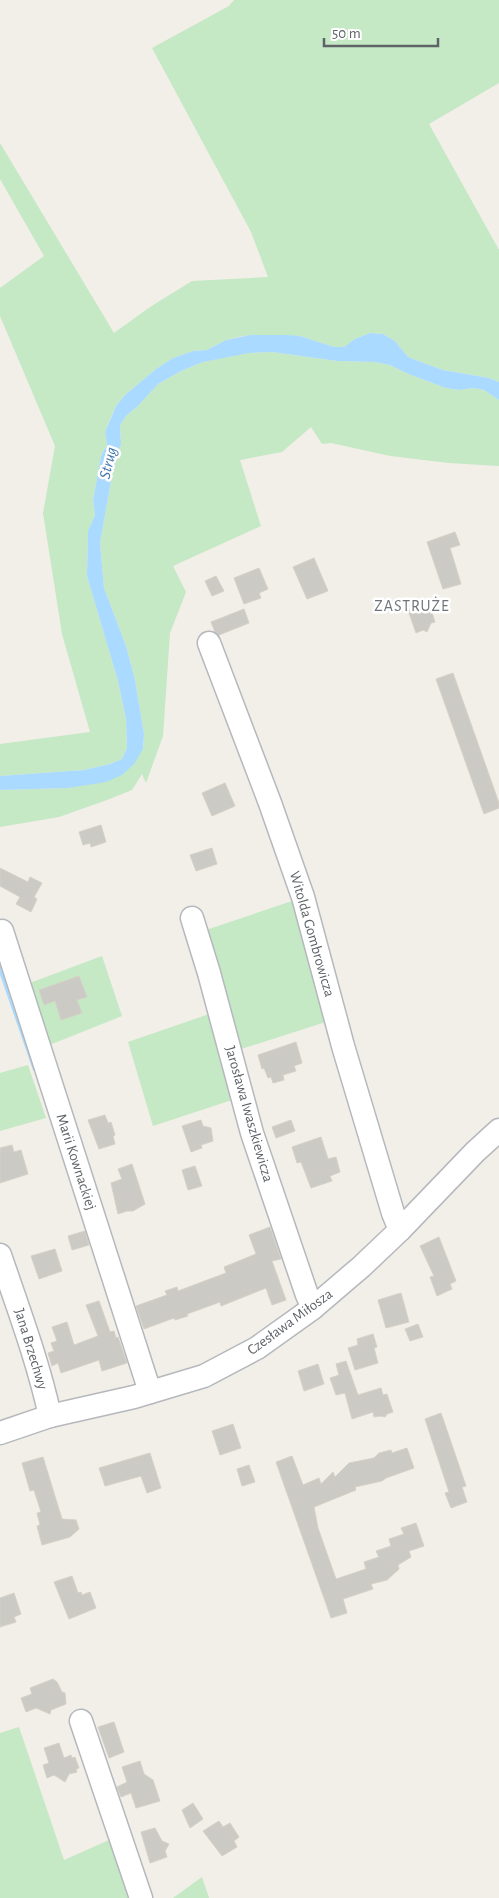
<svg xmlns="http://www.w3.org/2000/svg" width="499" height="1898" viewBox="0 0 499 1898" font-family="'Alegreya Sans',sans-serif">
  <style>
    .green { fill: #c5e8c5 }
    .water { fill: #aadaff }
    .lines { fill: none; stroke-linecap: round; stroke-linejoin: round }
    .stream { stroke: #aadaff; stroke-width: 4.5 }
    .building { fill: #cccac5; stroke: #d6d1c6 }
    .minor-casing { stroke: #b5b8bc; stroke-width: 25 }
    .minor { stroke: #fff; stroke-width: 22 }
    .labels { text-anchor: middle; dominant-baseline: central; stroke-width: 5; stroke-linejoin: round; paint-order: stroke }
    .street-label { font-size: 15px; fill: #5f6368; stroke: #fff }
    .water-label { font-size: 16px; font-style: italic; fill: #4174aa; stroke: #fff }
    .neighbourhood-label { font-size: 16px; letter-spacing: 1px; fill: #70757a; stroke: #fff }
  </style>
  <rect width="100%" height="100%" fill="#f1efe8"/>
  <g class="green">
    <polygon points="234,0 499,0 499,83 429,124 499,250 499,382 489,378 443,370 429,365 408,357 395,341 383,334 370,333 355,339 344,347 334,347 300,336 250,335 238,337 226,340 207,350 193,351 173,358 156,369 125,395 116,406 110,419 105,432 107,445 101,456 93,500 95,515 88,531 87,576 118,681 126,719 127,748 122,759 110,764 84,770 0,776 0,744 90,732 62,634 43,513 55,446 0,316 0,288 44,256 0,179 0,143 114,333 150,307 192,281 268,277 251,232 152,48 229,6"/>
    <polygon points="272,352 337,361 375,362 390,365 406,373 446,388 459,390 474,388 484,390 499,400 499,466 449,463 390,456 331,443 322,444 311,427 282,452 240,460 261,526 173,566 186,592 170,633 163,736 146,783 142,774 132,790 107,800 59,817 0,827 0,790 68,788 85,784 143,749 144,734 135,680 126,646 104,588 100,543 113,470 121,444 120,425 126,416 138,406 158,384 181,371 203,362 226,357 249,353"/>
    <polygon points="301,898 335,1019 238,1050 203,931"/>
    <polygon points="102,956 122,1016 32,1052 11,990"/>
    <polygon points="215,1012 238,1098 153,1126 128,1042"/>
    <polygon points="28,1065 46,1118 0,1131 0,1073"/>
    <polygon points="19,1727 64,1860 116,1837 137,1898 0,1898 0,1733"/>
    <polygon points="202,1877 209,1898 173,1898"/>
  </g>
  <polygon class="water" points="370,333 383,334 395,341 408,357 429,365 443,370 489,378 499,382 499,400 484,390 474,388 459,390 446,388 406,373 390,365 375,362 337,361 272,352 249,353 203,362 181,371 158,384 138,406 126,416 120,425 121,444 113,470 100,543 104,588 126,646 135,680 144,734 143,749 134,764 122,775 106,782 68,788 0,790 0,776 84,770 110,764 122,759 127,748 126,719 118,681 87,576 88,531 95,515 93,500 101,456 107,445 105,432 116,406 125,395 156,369 173,358 193,351 207,350 226,340 250,335 286,335 300,336 334,347 344,347 355,339"/>
  <g class="lines">
    <polyline class="stream" points="0,968 35,1069"/>
  </g>
  <g class="building">
    <polygon points="455,532 460,545 450,548 461,584 443,589 427,542"/>
    <polygon points="314,558 328,591 307,599 293,567"/>
    <polygon points="259,568 268,589 259,593 261,598 244,604 234,578"/>
    <polygon points="216,576 224,591 212,596 205,581"/>
    <polygon points="429,603 435,622 431,623 427,632 423,630 416,633 408,610"/>
    <polygon points="244,609 249,623 219,635 215,632 211,622"/>
    <polygon points="453,673 499,803 499,808 484,814 436,679"/>
    <polygon points="225,783 235,806 212,816 202,793"/>
    <polygon points="101,825 106,842 91,847 90,843 83,845 79,832"/>
    <polygon points="212,848 217,864 196,871 190,855"/>
    <polygon points="0,868 28,882 30,877 42,883 34,897 37,899 31,912 16,904 20,897 0,886"/>
    <polygon points="79,976 87,997 77,1000 82,1013 61,1020 55,1001 44,1005 39,990"/>
    <polygon points="296,1042 302,1063 294,1066 296,1071 283,1075 284,1080 273,1083 271,1077 268,1078 264,1068 262,1069 258,1055"/>
    <polygon points="105,1115 108,1123 111,1122 115,1135 113,1136 115,1144 99,1149 88,1120"/>
    <polygon points="201,1120 203,1126 211,1128 213,1141 201,1145 202,1148 191,1152 182,1126"/>
    <polygon points="291,1120 295,1131 276,1138 272,1127"/>
    <polygon points="321,1137 328,1159 336,1157 340,1172 330,1176 332,1181 311,1188 301,1162 297,1163 292,1147"/>
    <polygon points="12,1145 14,1152 21,1150 28,1174 0,1183 0,1148"/>
    <polygon points="132,1164 145,1204 133,1211 127,1211 118,1214 111,1183 122,1179 118,1169"/>
    <polygon points="195,1166 202,1186 188,1190 182,1170"/>
    <polygon points="270,1227 281,1259 272,1261 286,1300 272,1305 266,1288 221,1306 220,1302 187,1314 188,1316 175,1320 174,1318 144,1329 136,1306 167,1295 165,1291 177,1287 178,1291 226,1273 224,1267 256,1254 249,1235"/>
    <polygon points="85,1231 89,1245 72,1250 68,1236"/>
    <polygon points="439,1237 456,1281 450,1284 452,1289 437,1296 430,1277 434,1276 420,1246"/>
    <polygon points="55,1249 62,1271 39,1279 31,1256"/>
    <polygon points="401,1293 409,1322 386,1328 378,1300"/>
    <polygon points="99,1301 110,1332 114,1331 116,1338 118,1337 127,1363 102,1371 99,1360 61,1373 58,1363 52,1366 48,1353 54,1351 51,1343 57,1341 52,1327 67,1322 74,1345 98,1336 86,1305"/>
    <polygon points="418,1324 423,1337 410,1341 405,1329"/>
    <polygon points="373,1334 377,1347 374,1348 378,1363 355,1370 348,1348 358,1345 357,1339"/>
    <polygon points="346,1361 358,1395 381,1388 383,1395 387,1394 393,1412 387,1414 385,1417 381,1416 374,1417 373,1412 352,1419 345,1393 336,1395 330,1378 339,1375 336,1364"/>
    <polygon points="318,1364 324,1384 304,1391 298,1371"/>
    <polygon points="441,1413 466,1486 462,1487 467,1502 451,1508 445,1493 449,1492 425,1419"/>
    <polygon points="233,1424 241,1448 220,1455 212,1431"/>
    <polygon points="407,1448 414,1468 386,1478 382,1481 355,1487 356,1490 314,1507 318,1528 336,1579 366,1569 364,1562 379,1557 376,1551 391,1546 389,1539 404,1534 401,1528 416,1523 424,1546 409,1551 411,1557 398,1565 399,1569 387,1580 371,1584 373,1589 343,1599 347,1613 331,1618 276,1462 292,1456 303,1485 319,1478 321,1484 333,1472 335,1477 349,1463 374,1458 379,1453 391,1450 392,1453"/>
    <polygon points="150,1453 161,1488 147,1493 141,1476 105,1486 99,1468"/>
    <polygon points="43,1457 62,1519 76,1520 79,1529 70,1537 42,1545 37,1526 40,1525 37,1513 41,1512 34,1490 30,1491 22,1463"/>
    <polygon points="249,1465 255,1482 242,1486 237,1469"/>
    <polygon points="72,1576 78,1593 81,1592 82,1595 90,1592 96,1608 69,1619 54,1582"/>
    <polygon points="14,1593 21,1614 14,1617 16,1622 0,1627 0,1598"/>
    <polygon points="53,1679 57,1682 62,1692 65,1693 66,1704 51,1710 50,1714 36,1708 26,1712 21,1698 32,1694 30,1688"/>
    <polygon points="114,1722 124,1752 109,1758 98,1727"/>
    <polygon points="59,1743 64,1758 71,1755 72,1758 75,1757 79,1768 76,1769 77,1772 69,1774 65,1782 54,1775 47,1778 43,1765 49,1763 44,1748"/>
    <polygon points="140,1761 144,1774 153,1780 160,1801 136,1808 131,1793 121,1797 117,1787 127,1782 122,1767"/>
    <polygon points="193,1803 203,1819 190,1828 182,1810"/>
    <polygon points="219,1821 223,1827 230,1823 239,1837 234,1841 237,1847 222,1856 203,1831"/>
    <polygon points="155,1828 162,1841 169,1844 165,1851 167,1857 150,1863 141,1832"/>
  </g>
  <g class="lines">
    <defs>
      <g id="minor">
        <polyline points="209,643 270,803 303,897 343,1046 393,1213 400,1230"/>
        <polyline points="192,918 209,973 252,1133 307,1295 313,1308"/>
        <polyline points="2,931 150,1392"/>
        <path d="M 0,1255 C 18,1308 38,1361 50,1416"/>
        <polyline points="0,1433 50,1416 134,1397 204,1376 257,1348 313,1308 361,1267 400,1230 475,1152 499,1130"/>
        <polyline points="81,1721 141,1898"/>
      </g>
    </defs>
    <use href="#minor" class="minor-casing"/>
    <use href="#minor" class="minor"/>
  </g>
  <g class="labels">
    <g class="street-label">
      <text transform="translate(312 934) rotate(74)">Witolda Gombrowicza</text>
      <text transform="translate(249 1114) rotate(74)">Jarosława Iwaszkiewicza</text>
      <text transform="translate(76 1162) rotate(72)">Marii Kownackiej</text>
      <text transform="translate(290 1322) rotate(-36)">Czesława Miłosza</text>
      <text transform="translate(31 1349) rotate(73)">Jana Brzechwy</text>
    </g>
    <g class="water-label">
      <text transform="translate(108 463) rotate(-77)">Strug</text>
    </g>
    <g class="neighbourhood-label">
      <text x="412" y="606">ZASTRUŻE</text>
    </g>
  </g>
  <path d="M324 38v8h114v-8" fill="none" stroke="#5f6368" stroke-width="2.5"/>
  <text x="332" y="38" font-size="15" fill="#5f6368" stroke="#ffffff" stroke-width="4" paint-order="stroke">50 m</text>
</svg>
